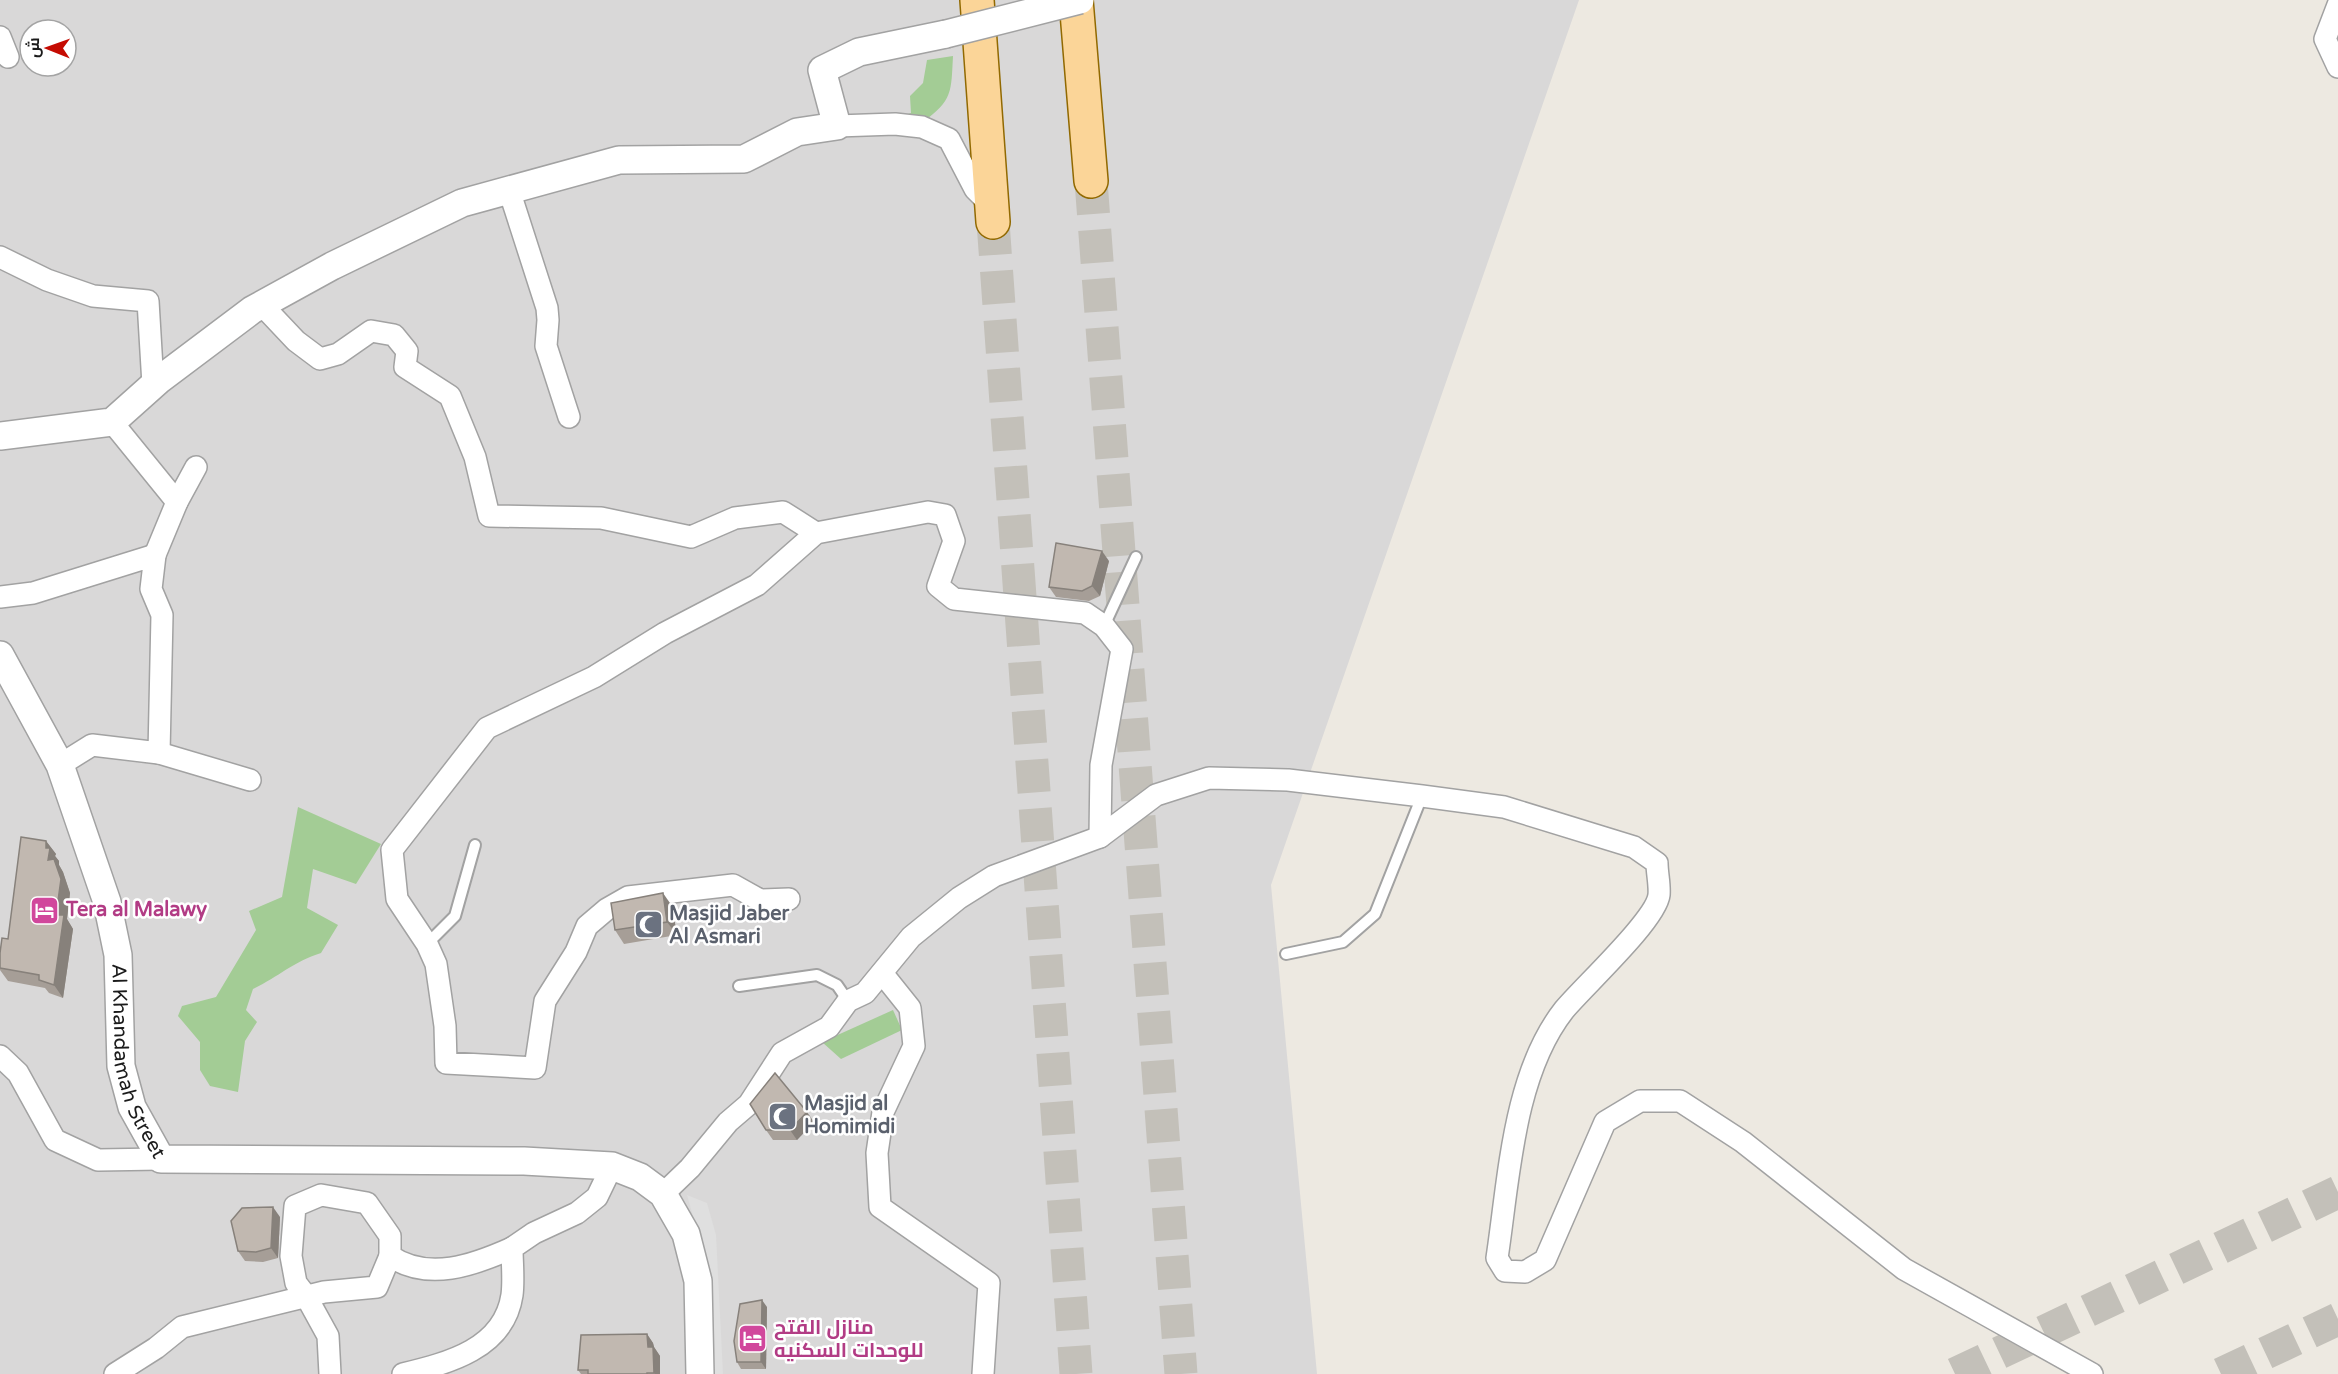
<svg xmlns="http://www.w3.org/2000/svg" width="2338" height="1374" viewBox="0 0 2338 1374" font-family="'Varela Round',Cairo,sans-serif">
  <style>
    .residential { fill: #d9d8d8; fill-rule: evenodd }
    .forest { fill: #a3cc95 }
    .parking { fill: #dfdfdf }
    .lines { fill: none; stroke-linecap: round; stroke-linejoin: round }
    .primary-tunnel { stroke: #c3c0b9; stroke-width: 33; stroke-dasharray: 33 16; stroke-linecap: butt }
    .motorway-tunnel { stroke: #c3c0b9; stroke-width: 33; stroke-dasharray: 33 16; stroke-linecap: butt }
    .service-casing { stroke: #a2a2a2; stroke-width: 14 }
    .minor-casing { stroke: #a2a2a2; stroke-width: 24 }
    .tertiary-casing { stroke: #a2a2a2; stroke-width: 30 }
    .primary-casing { stroke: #916901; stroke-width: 36 }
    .service { stroke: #fff; stroke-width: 10 }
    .minor { stroke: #fff; stroke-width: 21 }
    .tertiary { stroke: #fff; stroke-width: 27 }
    .primary { stroke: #fbd598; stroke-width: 33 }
    .tertiary-bridge-casing { stroke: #a2a2a2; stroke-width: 30; stroke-linecap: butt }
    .tertiary-bridge { stroke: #fff; stroke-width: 27 }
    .wall { fill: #a69e97 }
    .shaded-wall { fill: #87817b }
    .building { fill: #c1b8b0; stroke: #87817b; stroke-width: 1.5 }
    .labels { text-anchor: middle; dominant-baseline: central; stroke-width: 5; stroke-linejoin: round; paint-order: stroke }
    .hotel-label { font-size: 20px; font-weight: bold; fill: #b23c85; stroke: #fff; text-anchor: start }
    .worship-label { font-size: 20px; font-weight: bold; fill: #5b616d; stroke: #fff; text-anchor: start }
    .street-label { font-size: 20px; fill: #1b1b1b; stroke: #fff }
  </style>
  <rect width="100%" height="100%" fill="#ede9e1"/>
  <path class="residential" d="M 0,0 L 1579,0 L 1271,885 L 1317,1374 L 0,1374 ZM 30,30 L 66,30 L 66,66 L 30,66 Z"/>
  <g class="forest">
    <path d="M 953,56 C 951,92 953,100 923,122 L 905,115 L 911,113 L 910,96 L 923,83 L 927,60 Z"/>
    <path d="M 298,807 L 381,844 L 356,884 L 313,869 L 307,908 L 338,925 L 321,953 C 293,962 278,977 253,989 L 246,1010 L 257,1022 L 245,1041 L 238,1092 L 210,1086 L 200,1070 L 200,1042 L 178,1016 L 182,1006 L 216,997 L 256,930 L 249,911 L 282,897 Z"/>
    <polygon points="893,1010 902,1030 841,1059 822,1042"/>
  </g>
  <polygon class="parking" points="687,1195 707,1203 716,1235 723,1374 712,1374 707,1266"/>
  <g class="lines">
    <g class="primary-tunnel">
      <polyline points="1091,181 1181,1374"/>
      <polyline points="993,222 1076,1374"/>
    </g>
    <g class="motorway-tunnel">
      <polyline points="1955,1374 2338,1192"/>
      <polyline points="2221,1374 2338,1319"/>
    </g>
    <defs>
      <g id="service">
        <polyline points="1104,626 1136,557"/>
        <polyline points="427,944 455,916 475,845"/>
        <polyline points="1286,954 1343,942 1375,914 1422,796"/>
        <polyline points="739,986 817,975 837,985 848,1001"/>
      </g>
      <g id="minor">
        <polyline points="2338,5 2325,39 2338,67"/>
        <polyline points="0,37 8,57"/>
        <polyline points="837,126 895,124 922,127 949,139 975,189 992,206"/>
        <polyline points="509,190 547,308 548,320 546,346 569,417"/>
        <polyline points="0,257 47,280 93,296 148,301 153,385"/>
        <polyline points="262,305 296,341 320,359 338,354 371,331 394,335 407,351 405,367 450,396 475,457 489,516 601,518 691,537 735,518 783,512 816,533"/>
        <polyline points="112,422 177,502 155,555"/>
        <polyline points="177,502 196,467"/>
        <polyline points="0,597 33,593 155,555 151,589 162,615 159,753 92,745 60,765"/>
        <polyline points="159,753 250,780"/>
        <polyline points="789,899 760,900 733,885 628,897 607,909 587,926 576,952 545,1001 535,1068 446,1063 445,1026 436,964 427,944 397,899 392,850 487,728 594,677 665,633 757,585 816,533 928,512 945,515 954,541 938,586 954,599 1085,613 1104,626 1122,649 1101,765 1100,837"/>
        <polyline points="882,973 910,1008 914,1046 883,1112 877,1153 880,1207 989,1283 983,1374"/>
        <polyline points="0,1056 18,1073 55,1140 98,1160 161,1159"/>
        <path d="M 663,1194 L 690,1168 L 728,1122 L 749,1104 L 782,1053 L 829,1027 L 848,1001 L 865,993 L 911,937 L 959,898 L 994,876 L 1100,837 L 1156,795 L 1209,778 L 1288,780 L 1422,796 L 1504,807 L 1634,847 L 1657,863 C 1657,873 1660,885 1659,895 C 1656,920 1583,987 1564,1010 C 1513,1075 1509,1179 1497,1258 L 1505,1271 L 1525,1272 L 1545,1260 L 1605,1122 L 1640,1101 L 1680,1101 L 1743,1142 L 1904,1269 L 2092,1374"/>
        <polyline points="115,1374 156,1348 182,1327 324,1292 377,1287 390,1256"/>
        <path d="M 330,1374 L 328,1336 L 306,1296 L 296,1283 L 291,1256 L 295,1206 L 321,1195 L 367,1203 L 390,1236 L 390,1256 C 428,1282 474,1265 512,1248"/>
        <path d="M 403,1374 C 448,1363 504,1349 512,1295 C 514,1280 512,1263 512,1248 L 534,1233 L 577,1213 L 597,1197 L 612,1166"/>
      </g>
      <g id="tertiary">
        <polyline points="0,436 112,422 159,380 252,310 332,266 462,203 619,160 744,159 797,132 837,126 822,70 859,52 946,34"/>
        <path id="s1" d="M 0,655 L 60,765 L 107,902 L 118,955 L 121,1066 L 132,1107 L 161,1159 L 524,1161 L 612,1166 L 640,1177 L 663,1194 L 686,1234 L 698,1281 L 700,1374"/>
      </g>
      <g id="primary">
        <polyline points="977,0 993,222"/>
        <polyline points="1076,0 1091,181"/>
      </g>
    </defs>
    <use href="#service" class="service-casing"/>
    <use href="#minor" class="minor-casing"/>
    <use href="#tertiary" class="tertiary-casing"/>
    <use href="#primary" class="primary-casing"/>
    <use href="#service" class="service"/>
    <use href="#minor" class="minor"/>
    <use href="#tertiary" class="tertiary"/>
    <use href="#primary" class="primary"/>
    <defs>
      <polyline id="tertiary-bridge" points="946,34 1080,0"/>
    </defs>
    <use href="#tertiary-bridge" class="tertiary-bridge-casing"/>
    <use href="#tertiary-bridge" class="tertiary-bridge"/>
  </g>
  <g class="wall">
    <polygon points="1109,561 1100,596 1089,601 1056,597 1049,587"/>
    <polygon points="46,841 56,854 55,856 59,861 59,865 63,872 70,893 67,919 73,929 63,998 49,993 45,988 8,981 0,970 0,953 8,939"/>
    <polygon points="672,906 677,935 624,944 615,930"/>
    <polygon points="814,1122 797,1140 773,1140 766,1130"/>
    <polygon points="280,1217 278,1258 263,1262 245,1261 238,1251"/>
    <polygon points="767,1307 766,1369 741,1369 737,1362"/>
    <polygon points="647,1334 653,1343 654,1347 660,1356 660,1374 581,1374 578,1370"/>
  </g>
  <g class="shaded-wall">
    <polygon points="1102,551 1109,561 1100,596 1092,586"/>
    <polygon points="46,841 56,854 55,856 59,861 59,865 63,872 70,893 67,919 73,929 63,998 54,985 56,915 48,860 46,848"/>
    <polygon points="663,893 672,906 677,935 667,922"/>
    <polygon points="807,1112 814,1122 797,1140 790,1130"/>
    <polygon points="273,1207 280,1217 278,1258 271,1248"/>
    <polygon points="762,1300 767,1307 766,1369 761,1362"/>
    <polygon points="647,1334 653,1343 654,1347 660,1356 660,1374 655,1374 654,1373 648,1347"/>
  </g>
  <g class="building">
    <polygon points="1056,543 1102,551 1092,586 1082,591 1049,587"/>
    <polygon points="21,837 46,841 46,848 50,848 48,860 54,859 61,879 56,915 64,915 54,985 39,980 39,975 0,968 0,953 2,938 8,939"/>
    <polygon points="663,893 667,922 615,930 611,903"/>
    <polygon points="775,1073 807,1112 790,1130 766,1130 750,1104"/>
    <polygon points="273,1207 271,1248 256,1252 238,1251 231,1221 242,1208"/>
    <polygon points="762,1300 761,1362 737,1362 734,1341 740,1304"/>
    <polygon points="647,1334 648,1347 653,1347 654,1373 647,1373 647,1374 588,1374 588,1370 578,1370 581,1335"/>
  </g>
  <defs>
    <symbol id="hotel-square" viewBox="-11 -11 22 22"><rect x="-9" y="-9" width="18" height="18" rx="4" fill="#d1479c" stroke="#fff"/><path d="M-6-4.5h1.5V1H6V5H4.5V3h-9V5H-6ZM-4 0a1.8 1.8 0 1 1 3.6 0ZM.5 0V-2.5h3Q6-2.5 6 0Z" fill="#fff"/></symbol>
    <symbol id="mosque-square" viewBox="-11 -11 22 22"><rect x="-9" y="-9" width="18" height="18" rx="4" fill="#6b7280" stroke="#fff"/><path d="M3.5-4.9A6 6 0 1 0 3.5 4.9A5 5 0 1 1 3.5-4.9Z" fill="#fff"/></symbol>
  </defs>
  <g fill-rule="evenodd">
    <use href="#hotel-square" x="28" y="894" width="33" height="33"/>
    <use href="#mosque-square" x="632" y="908" width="33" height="33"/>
    <use href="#mosque-square" x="766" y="1100" width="33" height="33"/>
    <use href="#hotel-square" x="736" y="1322" width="33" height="33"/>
  </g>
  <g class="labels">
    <g class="hotel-label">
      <text x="66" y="910">Tera al Malawy</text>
      <text x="774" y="1328">منازل الفتح<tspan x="774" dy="23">للوحدات السكنيه</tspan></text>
    </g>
    <g class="worship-label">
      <text x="669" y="914">Masjid Jaber<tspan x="669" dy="23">Al Asmari</tspan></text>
      <text x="804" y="1104">Masjid al<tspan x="804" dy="23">Homimidi</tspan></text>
    </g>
    <g class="street-label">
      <text stroke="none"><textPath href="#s1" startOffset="434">Al Khandamah Street</textPath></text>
    </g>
  </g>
  <g transform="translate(48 48) rotate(271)"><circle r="28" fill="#ffffff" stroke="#a4a4a4" stroke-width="1.5"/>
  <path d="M0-4.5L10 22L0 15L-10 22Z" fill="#c50b02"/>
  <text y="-9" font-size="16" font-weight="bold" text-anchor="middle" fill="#1b1b1b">ش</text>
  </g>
</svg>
